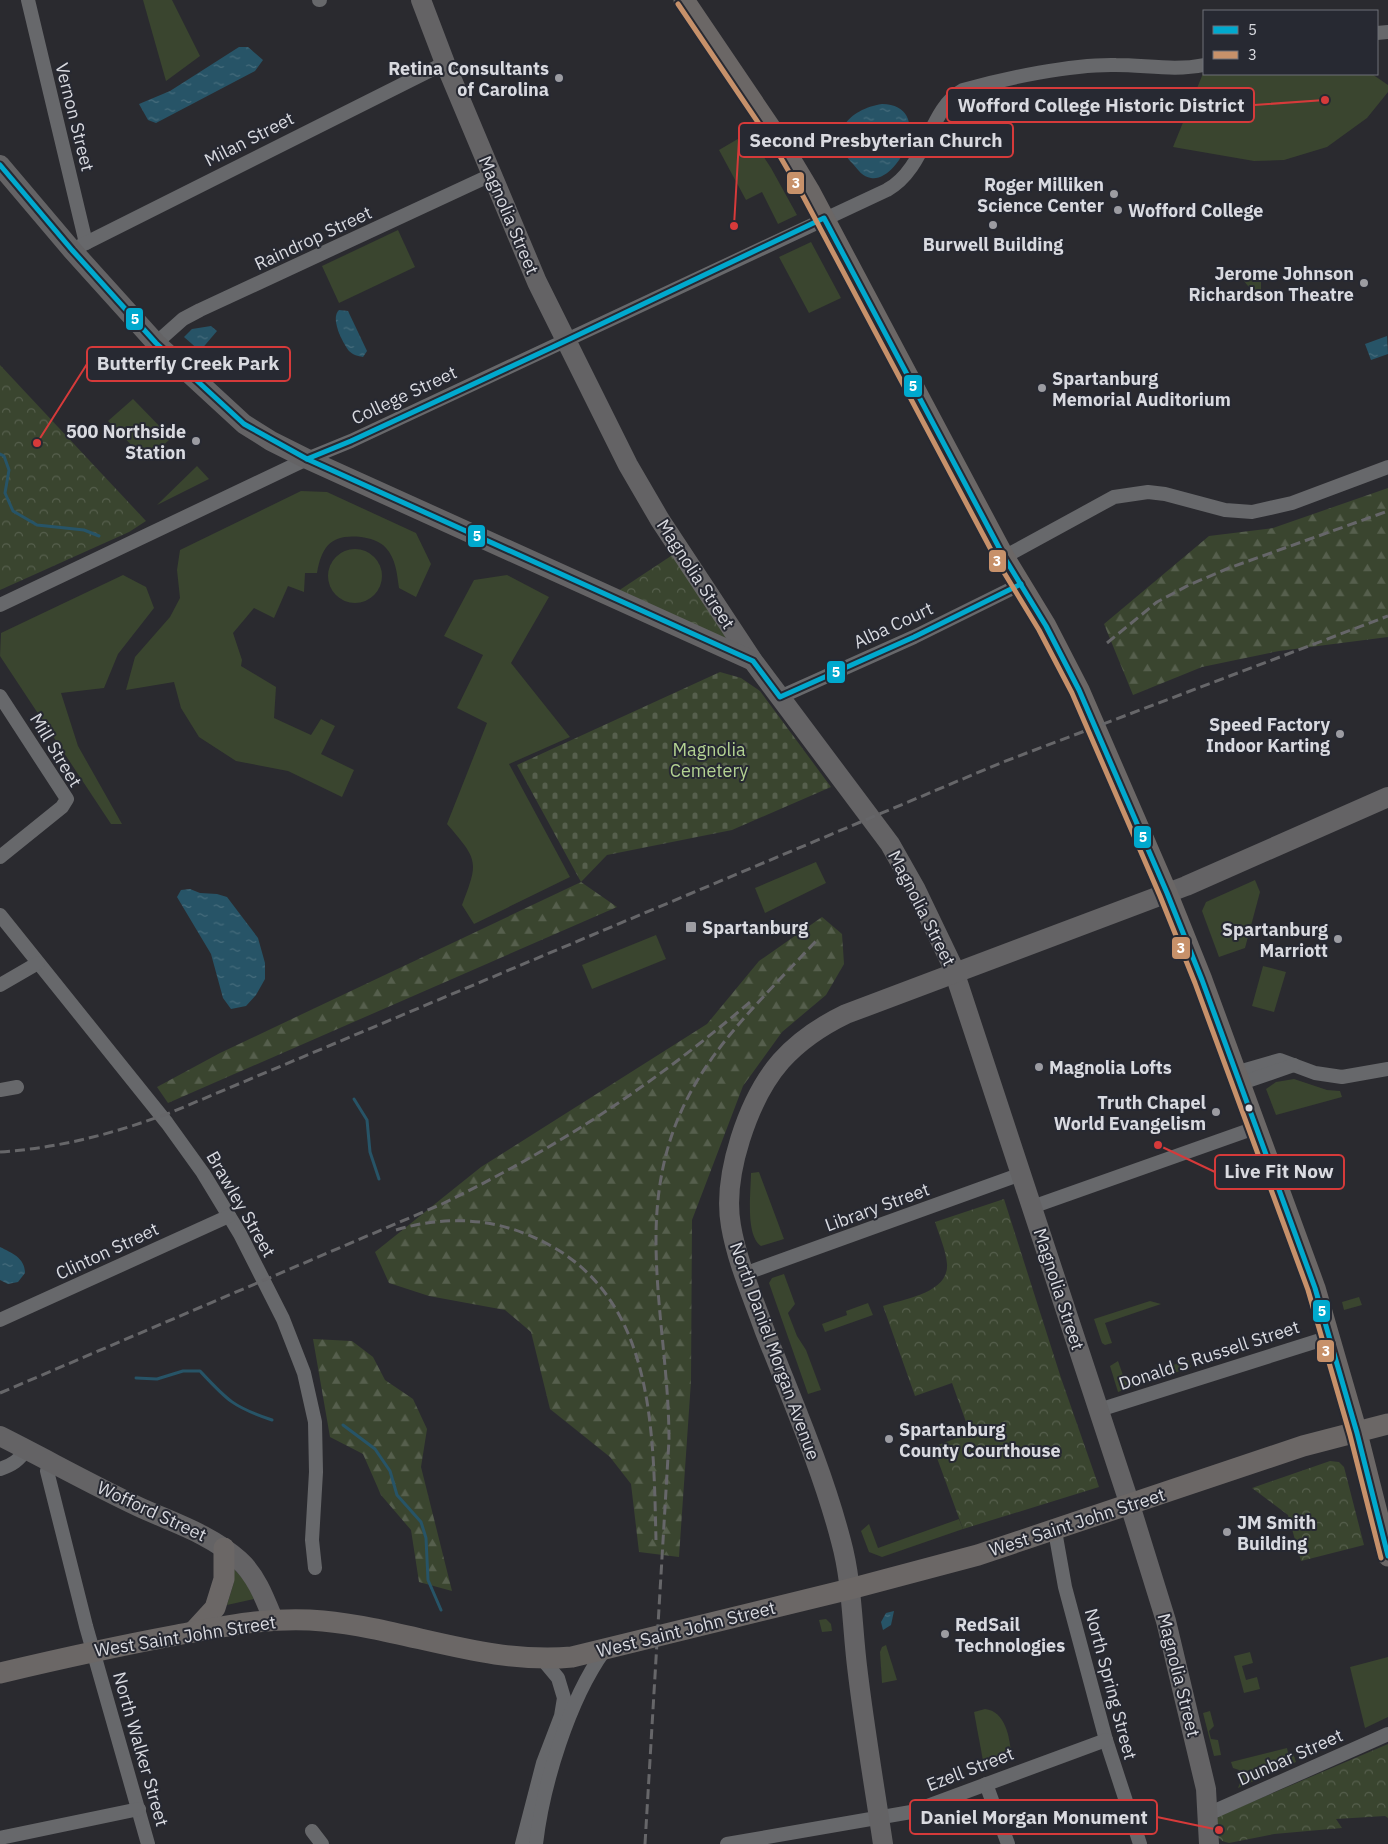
<svg xmlns="http://www.w3.org/2000/svg" width="1388" height="1844" viewBox="0 0 1388 1844" font-family="'IBM Plex Sans',sans-serif">
  <style>
    .green { fill: #3a452f }
    .forest { fill: url(#forest-firs) }
    .cemetery { fill: url(#cemetery-stones) }
    .park { fill: url(#park-crowns) }
    .water { fill: url(#water-ripples) }
    .lines { fill: none; stroke-linecap: round; stroke-linejoin: round }
    .stream { stroke: #275467; stroke-width: 3 }
    .street { stroke: #67686b; stroke-width: 14 }
    .secondary { stroke: #646365; stroke-width: 20 }
    .primary { stroke: #6b6766; stroke-width: 21 }
    .rail { stroke: #666669; stroke-width: 3; stroke-dasharray: 10 5; stroke-linecap: butt }
    .bus-1-casing { stroke: #272932; stroke-width: 9 }
    .bus-2-casing { stroke: #272932; stroke-width: 9 }
    .bus-1 { stroke: #00a9ce; stroke-width: 5 }
    .bus-2 { stroke: #c7916a; stroke-width: 5 }
    .poi-dot { fill: #9c9ca2; stroke: #272932; stroke-width: 2 }
    .bus-dot { fill: #d9dae0; stroke: #272932; stroke-width: 2 }
    .labels { text-anchor: middle; dominant-baseline: central; stroke-width: 4; stroke-linejoin: round; paint-order: stroke }
    .poi-label { font-size: 18px; font-weight: bold; fill: #d9dae0; stroke: #272932; text-anchor: end }
    .street-label { font-size: 18px; fill: #d9dae0; stroke: #272932 }
    .park-label { font-size: 18px; fill: #b3d292; stroke: #272932 }
    .leader { fill: none; stroke: #d63a3a; stroke-width: 2 }
    .callout-dot { fill: #d63a3a; stroke: #272932; stroke-width: 2 }
    .callout { fill: #272932; stroke: #d63a3a; stroke-width: 2 }
    .callout-label { font-size: 19px; text-anchor: middle; font-weight: bold; fill: #d9dae0 }
    .line-badge { stroke: #272932; stroke-width: 2 }
    .badge-label { font-size: 14px; text-anchor: middle; font-weight: bold; fill: #fff }
  </style>
  <defs>
    <pattern id="forest-firs" width="22" height="20" patternUnits="userSpaceOnUse" patternTransform="scale(1.25)"><rect width="22" height="20" fill="#3a452f"/><path d="M5 1l3.5 6h-7zM16 11l3.5 6h-7z" fill="#565f4d"/></pattern>
    <pattern id="cemetery-stones" width="16" height="16" patternUnits="userSpaceOnUse" patternTransform="scale(1.25)"><rect width="16" height="16" fill="#3a452f"/><path d="M2 7V4a2 2 0 0 1 4 0v3zM10 15v-3a2 2 0 0 1 4 0v3z" fill="#565f4d"/></pattern>
    <pattern id="park-crowns" width="20" height="18" patternUnits="userSpaceOnUse" patternTransform="scale(1.25)"><rect width="20" height="18" fill="#3a452f"/><path d="M2 6a3 3 0 1 1 6 0M12 15a3 3 0 1 1 6 0" fill="none" stroke="#565f4d"/></pattern>
    <pattern id="water-ripples" width="26" height="14" patternUnits="userSpaceOnUse" patternTransform="scale(1.25)"><rect width="26" height="14" fill="#275467"/><path d="M2 4q2-2 4 0t4 0M15 11q2-2 4 0t4 0" fill="none" stroke="#466c7c"/></pattern>
  </defs>
  <rect width="100%" height="100%" fill="#2a2a2f"/>
  <g class="green">
    <polygon points="143,0 172,0 200,56 166,81"/>
    <polygon points="1204,71 1204,74 1372,74 1388,85 1388,92 1367,118 1327,147 1284,160 1254,161 1173,147"/>
    <polygon points="748,133 771,168 797,215 778,224 762,192 746,200 719,150"/>
    <polygon points="398,230 415,267 339,303 322,266"/>
    <polygon points="811,242 841,298 809,313 779,257"/>
    <polygon points="1239,269 1261,271 1261,297 1257,297 1239,275"/>
    <polygon points="133,399 171,438 147,461 108,421"/>
    <polygon points="197,466 209,479 157,505"/>
    <path d="M 301,491 L 327,492 L 416,533 L 431,564 L 416,597 L 399,588 C 397,574 396,559 386,548 C 380,541 369,538 361,537 C 332,534 322,545 317,573 L 305,573 L 304,592 L 288,586 L 274,618 L 254,608 L 233,633 L 242,660 L 241,666 L 276,687 L 274,718 L 311,735 L 321,719 L 335,726 L 321,754 L 354,770 L 342,797 L 288,771 L 236,761 L 199,737 L 181,708 L 174,682 L 126,690 L 135,657 L 170,617 L 180,598 L 177,570 L 180,550 Z"/>
    <circle cx="355" cy="576" r="27"/>
    <polygon points="123,575 146,587 154,608 118,654 104,688 61,693 78,746 122,824 111,824 0,656 1,633"/>
    <path d="M 507,575 L 549,597 L 511,663 L 570,737 L 509,764 L 570,877 L 474,924 L 462,905 C 479,861 478,860 447,824 L 487,723 L 457,708 L 483,655 L 444,636 L 474,580 Z"/>
    <polygon points="816,862 826,883 765,913 755,888"/>
    <polygon points="1255,880 1260,892 1245,948 1219,957 1202,911 1206,902"/>
    <polygon points="656,935 666,959 592,989 582,965"/>
    <polygon points="1263,966 1286,972 1274,1012 1252,1006"/>
    <polygon points="1294,1079 1327,1090 1340,1091 1342,1097 1276,1115 1266,1089 1276,1082"/>
    <path d="M 759,1172 L 784,1239 L 761,1246 C 745,1235 751,1192 751,1173 Z"/>
    <polygon points="784,1274 795,1304 788,1313 797,1336 806,1350 821,1390 808,1394 769,1283 772,1278"/>
    <polygon points="1359,1297 1362,1305 1344,1310 1342,1302"/>
    <polygon points="1150,1301 1161,1304 1105,1323 1112,1343 1105,1345 1102,1343 1094,1319"/>
    <polygon points="868,1303 873,1315 825,1332 822,1324 847,1315 846,1311"/>
    <polygon points="1188,1360 1191,1367 1166,1376 1164,1368"/>
    <polygon points="1118,1361 1125,1381 1130,1384 1142,1380 1144,1375 1156,1370 1158,1378 1118,1392 1110,1366"/>
    <polygon points="959,1519 963,1529 882,1557 869,1552 861,1531 869,1524 878,1548"/>
    <polygon points="234,1569 246,1582 254,1599 227,1605 234,1582"/>
    <polygon points="826,1619 831,1624 832,1631 822,1632 819,1620"/>
    <polygon points="886,1645 897,1680 882,1683 880,1652 882,1647"/>
    <polygon points="1250,1652 1253,1663 1242,1666 1246,1680 1257,1677 1260,1689 1244,1693 1234,1656"/>
    <polygon points="1388,1657 1388,1717 1365,1728 1350,1667"/>
    <path d="M 985,1709 C 1005,1711 1010,1737 1011,1755 L 1004,1760 L 984,1766 L 974,1712 Z"/>
    <polygon points="1210,1711 1214,1726 1209,1731 1211,1739 1218,1740 1221,1755 1214,1756 1203,1713"/>
    <polygon points="1287,1748 1288,1753 1293,1753 1296,1762 1238,1788 1242,1777 1239,1770 1233,1768 1231,1762"/>
  </g>
  <g class="forest">
    <polygon points="1388,488 1388,637 1279,651 1202,667 1133,695 1104,624 1209,536 1273,528"/>
    <polygon points="581,882 617,907 168,1103 157,1087 220,1053"/>
    <polygon points="822,917 842,934 844,964 826,995 782,1032 743,1086 692,1220 691,1381 679,1557 639,1552 631,1484 610,1457 550,1409 531,1332 505,1310 429,1296 389,1283 375,1252 481,1167 707,1024 759,961"/>
    <polygon points="313,1339 352,1341 373,1357 385,1380 413,1399 427,1429 421,1467 452,1591 419,1582 411,1530 381,1495 363,1454 330,1437"/>
  </g>
  <polygon class="cemetery" points="720,672 741,678 760,691 831,787 732,830 607,855 581,882 517,765"/>
  <g class="park">
    <polygon points="0,365 146,521 129,532 0,590"/>
    <polygon points="680,550 753,661 609,597"/>
    <path d="M 1004,1199 L 1061,1378 L 1099,1487 L 963,1529 L 933,1447 L 970,1433 L 952,1383 L 915,1396 L 883,1306 C 904,1299 949,1293 947,1264 C 946,1250 939,1235 935,1222 Z"/>
    <polygon points="1330,1461 1339,1462 1344,1467 1364,1545 1301,1561 1288,1515 1252,1488"/>
    <path d="M 1388,1744 L 1388,1818 L 1385,1816 L 1336,1819 L 1342,1828 L 1274,1834 L 1229,1843 C 1218,1841 1217,1836 1213,1825 L 1219,1816 Z"/>
  </g>
  <g class="water">
    <polygon points="239,47 248,47 263,60 255,71 156,123 148,120 139,104 170,91"/>
    <path d="M 882,104 C 936,105 899,183 871,178 C 863,177 858,170 853,164 C 825,135 849,109 882,104 Z"/>
    <path d="M 339,310 L 348,311 L 367,351 L 363,357 C 358,356 353,355 349,351 C 342,342 330,318 339,310 Z"/>
    <polygon points="211,326 217,331 200,351 184,337 192,329"/>
    <polygon points="1387,336 1388,354 1371,360 1365,344"/>
    <polygon points="190,889 200,893 217,894 227,897 258,938 265,963 265,979 256,995 246,1006 231,1009 223,998 211,954 177,897 181,890"/>
    <path d="M 0,1247 C 12,1253 25,1258 25,1273 L 18,1282 L 8,1284 L 0,1280 Z"/>
    <polygon points="894,1611 891,1625 883,1630 881,1622 886,1613"/>
  </g>
  <g class="lines">
    <g class="stream">
      <polyline points="0,454 4,456 9,470 5,493 13,511 37,525 84,530 99,536"/>
      <polyline points="354,1099 367,1120 370,1152 379,1179"/>
      <path d="M 136,1378 L 157,1379 L 183,1371 L 200,1371 C 227,1400 233,1407 272,1420"/>
      <polyline points="343,1425 375,1449 390,1471 397,1495 421,1522 426,1538 428,1580 441,1610"/>
    </g>
    <g class="street">
      <polyline points="28,0 86,243"/>
      <polyline points="319,0 320,0"/>
      <polyline points="1377,33 1388,32"/>
      <polyline points="72,250 445,63"/>
      <polyline points="156,343 183,319 200,310 491,175"/>
      <polyline points="1004,557 1114,497 1148,492 1165,494 1225,510 1252,512 1292,503 1388,467"/>
      <path d="M 0,605 L 307,459 L 351,441 L 887,190 C 927,168 928,109 963,90 C 1007,78 1071,64 1116,65 C 1145,65 1175,71 1204,65"/>
      <polyline points="0,696 67,799 62,807 0,857"/>
      <polyline points="780,697 914,637 1021,584"/>
      <polyline points="0,915 167,1123 203,1173 240,1234 283,1319 304,1373 315,1422 316,1472 312,1540 315,1568"/>
      <polyline points="0,985 38,963"/>
      <polyline points="1235,1073 1280,1060 1315,1073 1342,1077 1388,1069"/>
      <polyline points="1239,1084 1294,1065"/>
      <polyline points="0,1090 17,1087"/>
      <polyline points="1032,1207 1255,1128"/>
      <polyline points="744,1274 1021,1174"/>
      <polyline points="0,1320 229,1216"/>
      <polyline points="1099,1410 1330,1337"/>
      <polyline points="50,1461 47,1471 86,1626 148,1844"/>
      <path d="M 0,1469 C 12,1465 20,1460 26,1449"/>
      <polyline points="1055,1531 1065,1587 1106,1740 1140,1844"/>
      <polyline points="986,1784 1008,1844"/>
      <polyline points="1208,1814 1388,1734"/>
      <polyline points="312,1831 322,1844"/>
      <polyline points="0,1838 139,1809"/>
      <polyline points="522,1844 543,1763 561,1716 564,1698 558,1678 543,1660"/>
      <path d="M 536,1844 C 543,1784 569,1700 604,1651"/>
      <polyline points="727,1844 911,1812 1106,1740"/>
    </g>
    <g class="secondary">
      <polyline points="421,0 445,63 537,282 628,465 660,520 753,661 890,844 916,890 952,965 1130,1505 1166,1621 1206,1789 1209,1844"/>
      <polyline points="0,165 72,250 156,343 244,424 271,441 307,459 753,661"/>
      <path d="M 0,1436 C 46,1459 92,1485 139,1507 C 174,1523 210,1534 239,1560 C 256,1575 265,1599 273,1619"/>
      <path d="M 883,1844 C 874,1784 864,1726 857,1666 C 852,1624 852,1581 841,1541 C 822,1468 791,1398 764,1329 C 752,1295 737,1261 731,1226 C 722,1176 748,1099 781,1061 C 799,1041 821,1026 846,1014 L 1186,886 L 1388,797"/>
    </g>
    <g class="primary">
      <polyline points="684,0 780,142 810,192 1004,557 1046,626 1079,690 1167,893 1202,980 1315,1288 1357,1433 1388,1556"/>
      <polyline points="193,1632 215,1608 224,1579 224,1548"/>
      <path d="M 0,1673 C 59,1659 118,1646 177,1635 C 226,1626 273,1616 323,1621 C 407,1629 487,1665 572,1657 L 850,1589 L 978,1555 L 1303,1446 L 1388,1424"/>
    </g>
    <g class="rail">
      <polyline points="1107,643 1157,602 1189,585 1229,568 1388,511"/>
      <path d="M 0,1152 C 60,1148 116,1133 172,1112 L 1003,762 L 1388,616"/>
      <path d="M 396,1230 C 439,1217 484,1217 526,1234 C 655,1285 653,1423 656,1540"/>
      <path d="M 0,1393 L 442,1204 C 557,1148 652,1086 750,1002"/>
      <path d="M 645,1844 L 669,1440 C 669,1373 656,1307 656,1240 C 656,1096 726,1037 817,940"/>
    </g>
    <defs>
      <g id="bus-1">
        <polyline points="0,165 72,250 156,343 244,424 307,459 753,661 780,697 914,637 1021,584"/>
        <polyline points="307,459 351,441 555,346 824,218 1004,557 1046,626 1079,690 1167,893 1202,980 1315,1288 1357,1433 1388,1556"/>
      </g>
      <polyline id="bus-2" points="678,4 774,146 803,196 997,561 1039,630 1072,693 1160,896 1195,983 1308,1290 1350,1435 1381,1558"/>
    </defs>
    <use href="#bus-1" class="bus-1-casing"/>
    <use href="#bus-2" class="bus-2-casing"/>
    <use href="#bus-1" class="bus-1"/>
    <use href="#bus-2" class="bus-2"/>
  </g>
  <g class="poi-dot">
    <circle cx="559" cy="78" r="5"/>
    <circle cx="1114" cy="194" r="5"/>
    <circle cx="1118" cy="210" r="5"/>
    <circle cx="993" cy="225" r="5"/>
    <circle cx="1364" cy="283" r="5"/>
    <circle cx="1042" cy="388" r="5"/>
    <circle cx="196" cy="441" r="5"/>
    <circle cx="1340" cy="734" r="5"/>
    <rect x="685" y="921" width="12" height="12" rx="2.5"/>
    <circle cx="1338" cy="939" r="5"/>
    <circle cx="1039" cy="1067" r="5"/>
    <circle cx="1216" cy="1112" r="5"/>
    <circle cx="889" cy="1439" r="5"/>
    <circle cx="1227" cy="1532" r="5"/>
    <circle cx="945" cy="1634" r="5"/>
  </g>
  <circle class="bus-dot" cx="1249" cy="1108" r="4.5"/>
  <g class="labels">
    <g class="poi-label">
      <text x="549" y="68">Retina Consultants<tspan x="549" dy="21">of Carolina</tspan></text>
      <text x="1104" y="184">Roger Milliken<tspan x="1104" dy="21">Science Center</tspan></text>
      <text x="1128" y="210" text-anchor="start">Wofford College</text>
      <text x="993" y="244" text-anchor="middle">Burwell Building</text>
      <text x="1354" y="273">Jerome Johnson<tspan x="1354" dy="21">Richardson Theatre</tspan></text>
      <text x="1052" y="378" text-anchor="start">Spartanburg<tspan x="1052" dy="21">Memorial Auditorium</tspan></text>
      <text x="186" y="431">500 Northside<tspan x="186" dy="21">Station</tspan></text>
      <text x="1330" y="724">Speed Factory<tspan x="1330" dy="21">Indoor Karting</tspan></text>
      <text x="702" y="927" text-anchor="start">Spartanburg</text>
      <text x="1328" y="929">Spartanburg<tspan x="1328" dy="21">Marriott</tspan></text>
      <text x="1049" y="1067" text-anchor="start">Magnolia Lofts</text>
      <text x="1206" y="1102">Truth Chapel<tspan x="1206" dy="21">World Evangelism</tspan></text>
      <text x="899" y="1429" text-anchor="start">Spartanburg<tspan x="899" dy="21">County Courthouse</tspan></text>
      <text x="1237" y="1522" text-anchor="start">JM Smith<tspan x="1237" dy="21">Building</tspan></text>
      <text x="955" y="1624" text-anchor="start">RedSail<tspan x="955" dy="21">Technologies</tspan></text>
    </g>
    <g class="street-label">
      <text transform="translate(75 117) rotate(76)">Vernon Street</text>
      <text transform="translate(249 139) rotate(-27)">Milan Street</text>
      <text transform="translate(509 215) rotate(67)">Magnolia Street</text>
      <text transform="translate(313 238) rotate(-25)">Raindrop Street</text>
      <text transform="translate(404 395) rotate(-25)">College Street</text>
      <text transform="translate(696 574) rotate(57)">Magnolia Street</text>
      <text transform="translate(893 625) rotate(-25)">Alba Court</text>
      <text transform="translate(56 750) rotate(59)">Mill Street</text>
      <text transform="translate(922 908) rotate(63)">Magnolia Street</text>
      <text transform="translate(241 1204) rotate(60)">Brawley Street</text>
      <text transform="translate(877 1207) rotate(-20)">Library Street</text>
      <text transform="translate(107 1251) rotate(-25)">Clinton Street</text>
      <text transform="translate(1059 1289) rotate(72)">Magnolia Street</text>
      <text transform="translate(775 1351) rotate(70)">North Daniel Morgan Avenue</text>
      <text transform="translate(1209 1355) rotate(-18)">Donald S Russell Street</text>
      <text transform="translate(152 1511) rotate(25)">Wofford Street</text>
      <text transform="translate(1077 1522) rotate(-18)">West Saint John Street</text>
      <text transform="translate(686 1629) rotate(-14)">West Saint John Street</text>
      <text transform="translate(185 1636) rotate(-9)">West Saint John Street</text>
      <text transform="translate(1179 1675) rotate(76)">Magnolia Street</text>
      <text transform="translate(1111 1684) rotate(75)">North Spring Street</text>
      <text transform="translate(141 1749) rotate(74)">North Walker Street</text>
      <text transform="translate(1290 1757) rotate(-24)">Dunbar Street</text>
      <text transform="translate(970 1769) rotate(-21)">Ezell Street</text>
    </g>
    <g class="park-label">
      <text x="709" y="749">Magnolia<tspan x="709" dy="21">Cemetery</tspan></text>
    </g>
  </g>
  <path class="leader" d="M1325 100L1254 105M734 226L739 140M37 443L87 364M1158 1145L1215 1172M1219 1830L1157 1817"/>
  <g class="callout-dot">
    <circle cx="1325" cy="100" r="5"/>
    <circle cx="734" cy="226" r="5"/>
    <circle cx="37" cy="443" r="5"/>
    <circle cx="1158" cy="1145" r="5"/>
    <circle cx="1219" cy="1830" r="5"/>
  </g>
  <g class="callout">
    <rect x="947" y="88" width="307" height="34" rx="5"/>
    <rect x="739" y="123" width="274" height="34" rx="5"/>
    <rect x="87" y="347" width="203" height="34" rx="5"/>
    <rect x="1215" y="1155" width="129" height="34" rx="5"/>
    <rect x="910" y="1800" width="247" height="34" rx="5"/>
  </g>
  <g class="callout-label">
    <text x="1101" y="112">Wofford College Historic District</text>
    <text x="876" y="147">Second Presbyterian Church</text>
    <text x="188" y="370">Butterfly Creek Park</text>
    <text x="1279" y="1178">Live Fit Now</text>
    <text x="1034" y="1824">Daniel Morgan Monument</text>
  </g>
  <g class="line-badge">
    <rect x="786" y="171" width="19" height="24" rx="5" fill="#c7916a"/>
    <rect x="125" y="307" width="19" height="24" rx="5" fill="#00a9ce"/>
    <rect x="903" y="374" width="20" height="24" rx="5" fill="#00a9ce"/>
    <rect x="467" y="524" width="19" height="24" rx="5" fill="#00a9ce"/>
    <rect x="988" y="549" width="19" height="24" rx="5" fill="#c7916a"/>
    <rect x="826" y="660" width="20" height="24" rx="5" fill="#00a9ce"/>
    <rect x="1133" y="825" width="19" height="24" rx="5" fill="#00a9ce"/>
    <rect x="1171" y="936" width="20" height="24" rx="5" fill="#c7916a"/>
    <rect x="1312" y="1299" width="19" height="24" rx="5" fill="#00a9ce"/>
    <rect x="1316" y="1339" width="19" height="24" rx="5" fill="#c7916a"/>
  </g>
  <g class="badge-label">
    <text x="796" y="188">3</text>
    <text x="135" y="324">5</text>
    <text x="913" y="391">5</text>
    <text x="477" y="541">5</text>
    <text x="997" y="566">3</text>
    <text x="836" y="677">5</text>
    <text x="1143" y="842">5</text>
    <text x="1181" y="953">3</text>
    <text x="1322" y="1316">5</text>
    <text x="1326" y="1356">3</text>
  </g>
  <rect x="1203" y="10" width="175" height="65" fill="#272932" stroke="#6e7078"/>
  <rect x="1213" y="26" width="25" height="8" fill="#00a9ce" stroke="#6e7078"/>
  <text x="1248" y="35" font-size="15" fill="#d9dae0">5</text>
  <rect x="1213" y="51" width="25" height="8" fill="#c7916a" stroke="#6e7078"/>
  <text x="1248" y="60" font-size="15" fill="#d9dae0">3</text>
</svg>
